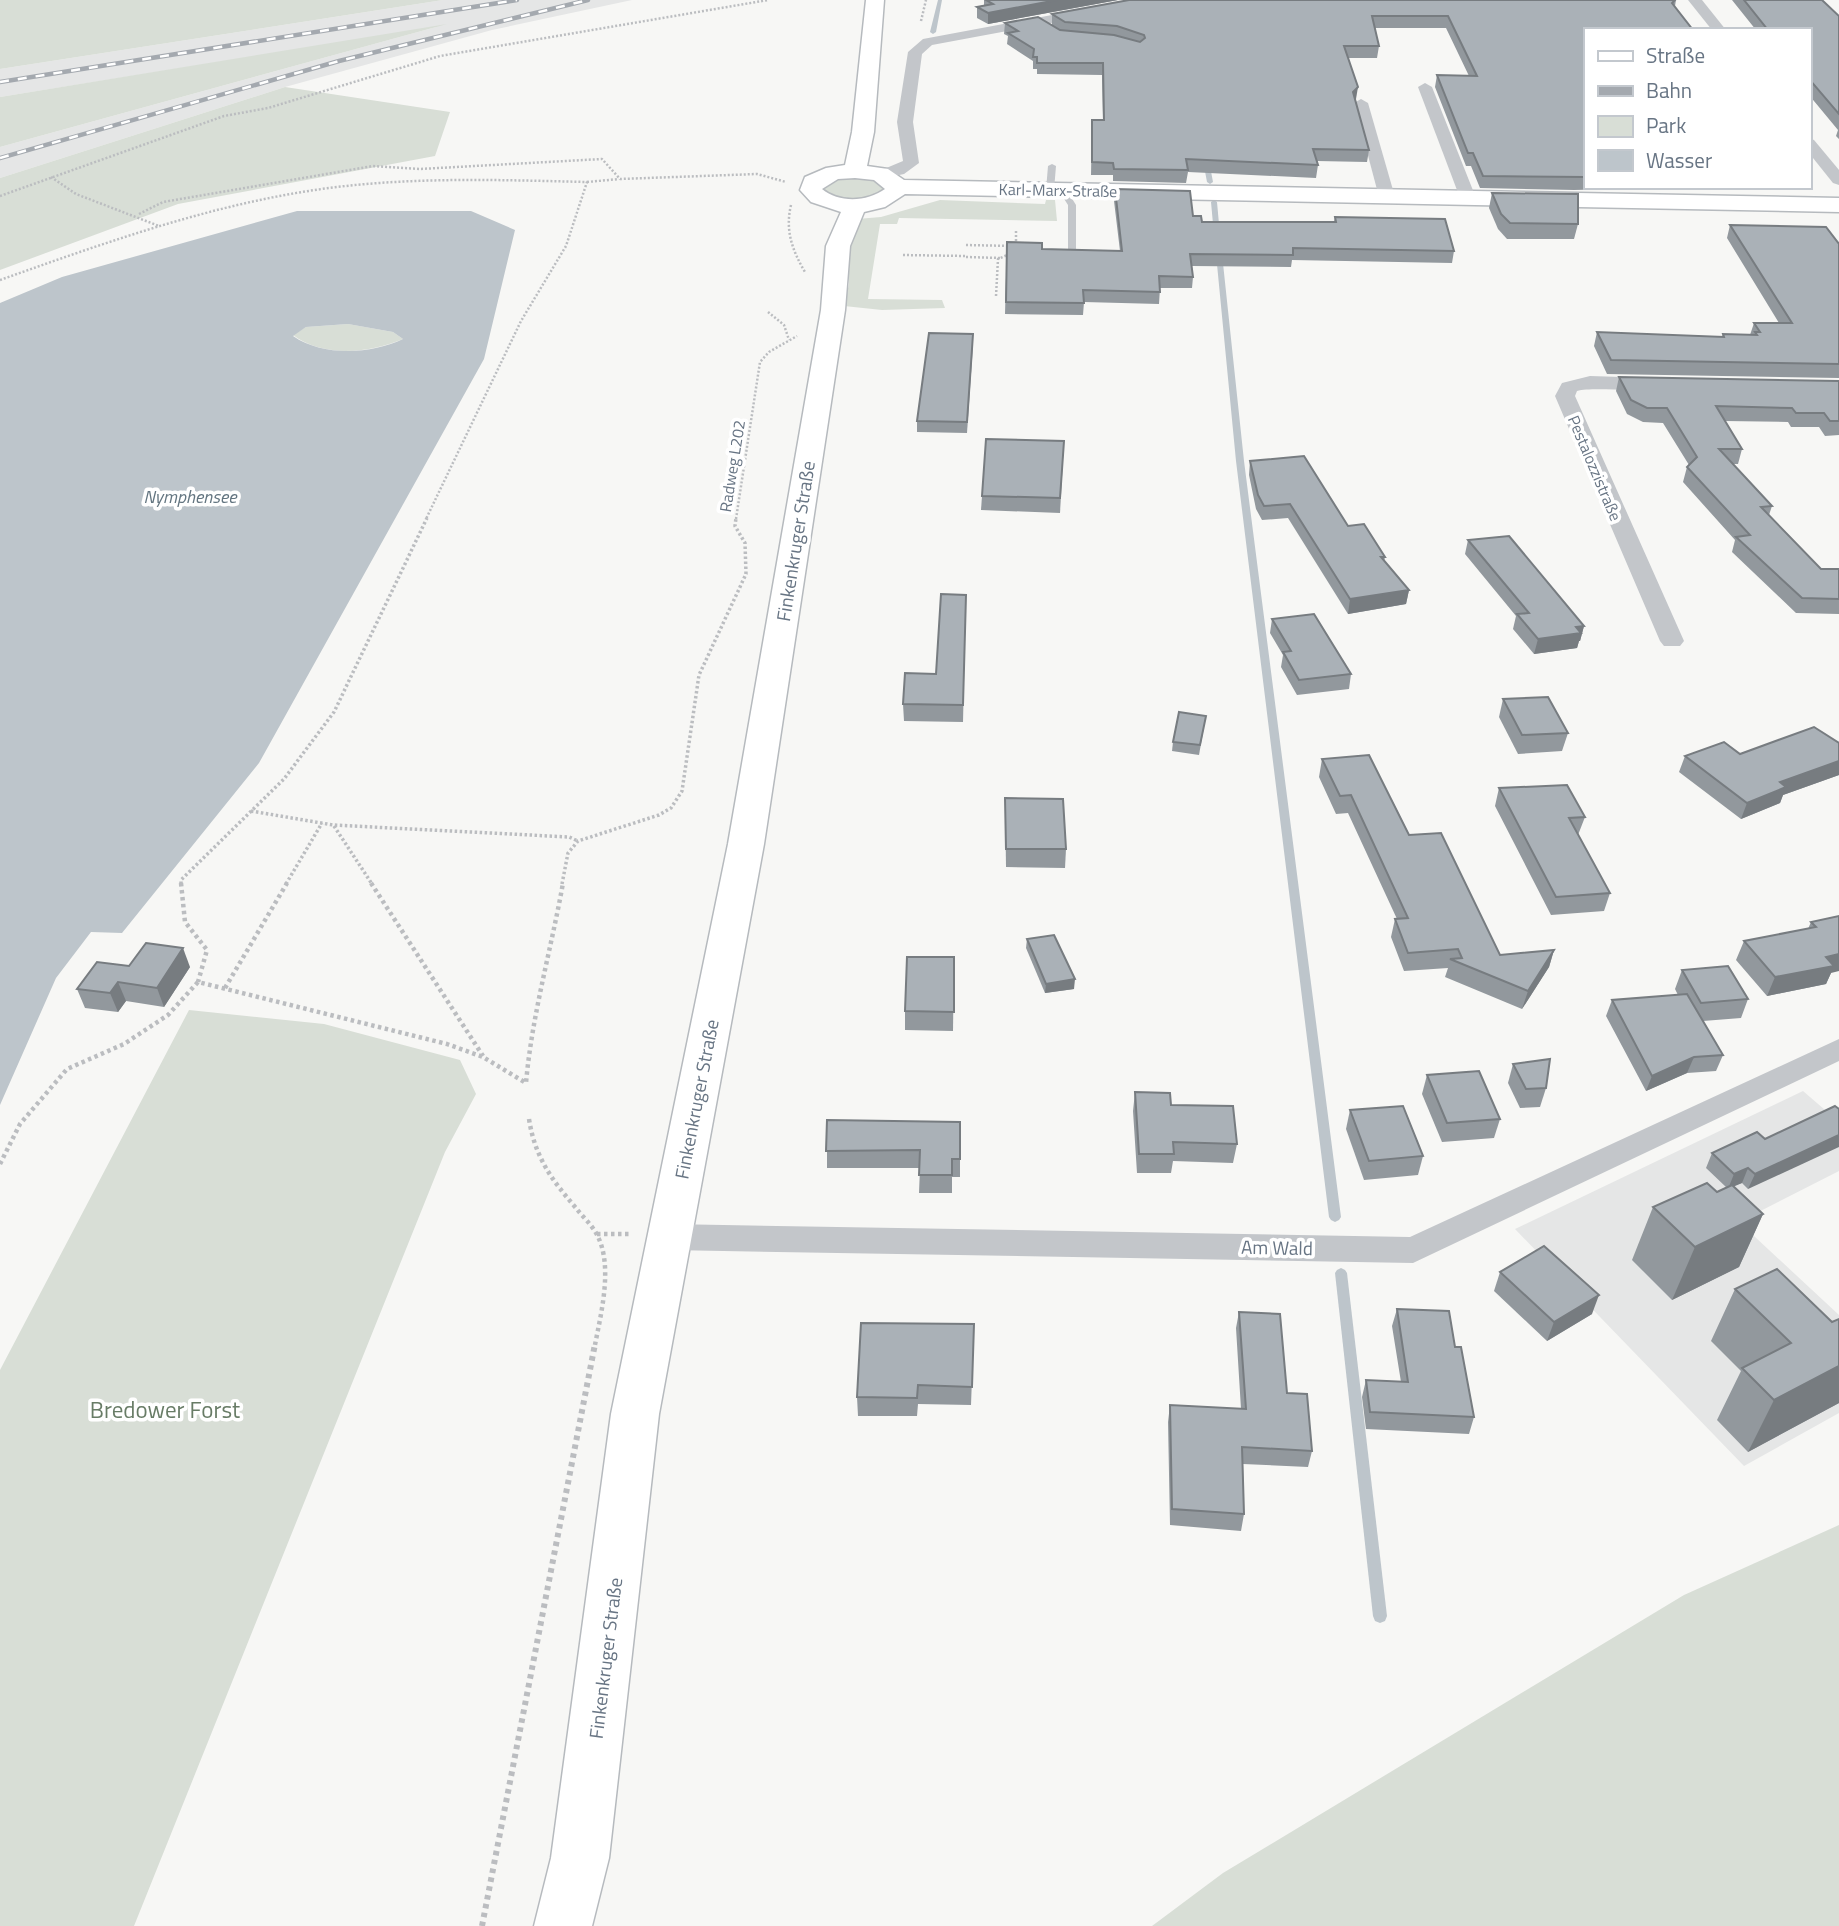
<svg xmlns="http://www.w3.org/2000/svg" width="1839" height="1926" viewBox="0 0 1839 1926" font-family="'Titillium Web',sans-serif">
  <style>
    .built { fill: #e5e6e6 }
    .green { fill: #d8ded6 }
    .water { fill: #bdc5cb; fill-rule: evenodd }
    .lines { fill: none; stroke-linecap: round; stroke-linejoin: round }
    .stream { fill: #bdc5cb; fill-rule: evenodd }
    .secondary-casing { stroke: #b6babe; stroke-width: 3 }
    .path-far3 { stroke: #bbbdc0; stroke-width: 2.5; stroke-dasharray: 2 2; stroke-linecap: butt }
    .path-far2 { stroke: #bbbdc0; stroke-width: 3.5; stroke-dasharray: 2.5 2.5; stroke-linecap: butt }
    .path-far1 { stroke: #bbbdc0; stroke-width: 4.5; stroke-dasharray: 3.5 3.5; stroke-linecap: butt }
    .path { stroke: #bbbdc0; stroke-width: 6; stroke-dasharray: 4.5 4.5; stroke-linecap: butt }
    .lane { fill: #c3c6ca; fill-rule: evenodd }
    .street { fill: #c3c6ca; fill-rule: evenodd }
    .secondary { fill: #fff; fill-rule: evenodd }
    .rail-casing { stroke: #a4a9af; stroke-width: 4.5 }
    .rail { stroke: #fff; stroke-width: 2.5; stroke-dasharray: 9; stroke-linecap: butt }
    .wall { fill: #92989d }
    .shaded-wall { fill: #777c80 }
    .building { fill: #aab1b7; stroke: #777c80; stroke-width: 2 }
    .labels { text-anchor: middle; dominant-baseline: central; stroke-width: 7; stroke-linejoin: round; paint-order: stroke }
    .far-street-label { font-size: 16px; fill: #687584; stroke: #fff }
    .far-water-label { font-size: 18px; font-style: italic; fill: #637580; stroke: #fff }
    .street-label { font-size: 19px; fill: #687584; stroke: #fff }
    .near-park-label { font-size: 23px; fill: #687c66; stroke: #fff }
  </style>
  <rect width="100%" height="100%" fill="#f7f7f5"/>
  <g class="built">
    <polygon points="443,0 632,0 492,30 285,87 0,178 0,147 436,27 0,97 0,69"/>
    <polygon points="1803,1091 1839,1122 1839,1171 1739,1222 1839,1315 1839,1413 1744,1466 1515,1229"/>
  </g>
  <g class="green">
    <polygon points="0,0 443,0 0,69"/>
    <polygon points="447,24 0,147 0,97"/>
    <polygon points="285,87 450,112 435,156 178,204 0,270 0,178"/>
    <path d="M 868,175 L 886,189 C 872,202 833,206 822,187 L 830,179 Z"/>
    <polygon points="940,200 1045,204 1046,200 1055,200 1057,221 899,218 897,224 880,224 868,299 942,300 945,308 882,310 844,306 849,284 847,251 857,219 881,217"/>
    <path d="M 348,324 L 393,332 L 403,339 C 371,353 323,358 293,335 L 306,327 Z"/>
    <polygon points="189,1010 324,1024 460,1060 476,1094 445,1152 134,1926 0,1926 0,1370"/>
    <polygon points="1839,1525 1839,1926 1152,1926 1223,1873 1684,1595"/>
  </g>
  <path class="water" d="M 297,211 L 471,211 L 515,230 L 484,359 L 259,763 L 122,933 L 91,932 L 56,978 L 0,1105 L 0,303 L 62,277 ZM 348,324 L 393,332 L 403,339 C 372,354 323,357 293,336 L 306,327 Z"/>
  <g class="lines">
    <g class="stream">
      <polygon points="938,0 942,0 936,32 933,34 930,32"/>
      <polygon points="1206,159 1209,161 1213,182 1210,184 1207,182 1203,161"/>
      <polygon points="1214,200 1217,202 1220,235 1217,237 1214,235 1211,202"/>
      <polygon points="1219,252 1222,254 1244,461 1341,1217 1339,1220 1335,1222 1331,1220 1329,1217 1236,461 1216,254"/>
      <polygon points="1341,1268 1345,1270 1347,1273 1387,1616 1385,1621 1380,1623 1375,1621 1373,1616 1335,1273 1337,1270"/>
    </g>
    <defs>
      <path id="secondary" d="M 866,0 L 884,0 L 874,132 L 867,166 L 888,169 L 904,180 L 1839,198 L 1839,212 L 905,194 L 885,207 L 864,212 L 850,246 L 845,310 L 764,844 L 659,1414 L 609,1858 L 592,1926 L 534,1926 L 551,1858 L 611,1414 L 728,844 L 821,310 L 826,246 L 841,212 L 811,202 L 800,190 L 805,177 L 826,168 L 845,165 L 852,132 ZM 855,178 L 874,180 L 885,189 C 867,202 839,203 822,189 L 838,179 Z"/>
    </defs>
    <use href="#secondary" class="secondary-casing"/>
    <g class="path-far3">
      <polyline points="921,21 926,0"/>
      <polyline points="51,177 76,194 159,226"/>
      <polyline points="587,182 619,179"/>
      <polyline points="0,196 224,116 268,108 440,56 768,0"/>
      <path d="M 791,205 C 785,230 792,250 805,272"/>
      <polyline points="139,214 163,202 373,166 420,169 602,159 620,179 757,174 786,182"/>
      <polyline points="1016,231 1016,246"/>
      <polyline points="966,245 1012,246"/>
      <polyline points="903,255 966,256"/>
      <polyline points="966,257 1001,258"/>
      <path d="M 0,280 C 110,241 221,201 337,187 C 420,177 504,180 587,182 L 566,246 L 521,321 L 426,519"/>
      <polyline points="996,296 998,259 1012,253"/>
      <polyline points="768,312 784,325 789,340"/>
      <polyline points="736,519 760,362 769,352 797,336"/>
    </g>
    <g class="path-far2">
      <polyline points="251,811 333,825 569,837 578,841"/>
      <polyline points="334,826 372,884"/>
      <polyline points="181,884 181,880 284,779 334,712 427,518"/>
      <polyline points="286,884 322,823"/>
      <polyline points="562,884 568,853 578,841 659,815 671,808 682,791 699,675 746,574 745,543 735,526 736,518"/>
    </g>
    <g class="path-far1">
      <polyline points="181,883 185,922 207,950 198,982"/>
      <polyline points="371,883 483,1056"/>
      <polyline points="225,988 287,883"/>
      <path d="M 529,1119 C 535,1157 551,1179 576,1208 C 582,1216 591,1224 596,1233 C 614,1264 601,1313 595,1345"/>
      <path d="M 0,1164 L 20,1124 L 67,1069 L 124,1044 L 168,1015 L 198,982 L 447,1044 L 483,1057 L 526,1083 C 532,1015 551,950 563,883"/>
      <polyline points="597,1234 631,1234"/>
    </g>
    <polyline class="path" points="482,1926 595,1344"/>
    <g class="lane">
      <polygon points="1052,164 1056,166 1054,190 1050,192 1046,190 1048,166"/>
      <polygon points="1060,189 1066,189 1076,205 1076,251 1088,256 1088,260 1082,260 1068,252 1068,205 1059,191"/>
    </g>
    <g class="street">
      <polygon points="1132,0 1161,0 1154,4 932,45 922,54 913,122 919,163 904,174 880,179 872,174 903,161 897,122 908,52 923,39"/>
      <polygon points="1688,0 1702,0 1726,30 1712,30"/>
      <polygon points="1425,83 1432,87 1476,198 1474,201 1462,201 1460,198 1418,87"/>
      <polygon points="1361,99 1368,103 1395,197 1393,200 1387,202 1379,197 1354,103"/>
      <polygon points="1809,138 1814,140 1839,170 1839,185 1833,183 1809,153"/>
      <path d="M 1590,376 L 1654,378 L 1664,384 C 1654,395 1596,386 1577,391 L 1575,396 L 1684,641 L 1680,646 L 1664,646 L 1660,641 L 1555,396 L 1562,383 Z"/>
      <polygon points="1839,1039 1839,1061 1413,1263 669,1250 658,1246 653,1237 658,1228 669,1224 1410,1237"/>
    </g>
    <use href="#secondary" class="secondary"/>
    <defs>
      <g id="rail">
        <polyline points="0,82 517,0"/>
        <polyline points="0,158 339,61 588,0"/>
      </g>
    </defs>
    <use href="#rail" class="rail-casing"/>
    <use href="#rail" class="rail"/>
  </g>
  <g class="wall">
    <polygon points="984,0 1118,0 988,24 977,18 977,7 984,5"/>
    <polygon points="1129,0 1676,0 1675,6 1585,30 1585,187 1698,187 1574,190 1480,188 1471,166 1466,166 1435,87 1437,75 1469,76 1446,28 1374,28 1379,46 1377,58 1348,58 1356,99 1355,100 1369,150 1367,162 1317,161 1318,165 1316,178 1188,172 1186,183 1113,181 1113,175 1091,175 1092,120 1103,120 1102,75 1037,74 1037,69 1033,69 1033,61 1007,44 1008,36 1004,34 1005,23 1052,25 1052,14"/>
    <polygon points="1732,0 1822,0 1839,16 1839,139 1836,136 1838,130 1809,95 1809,30 1756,30"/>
    <polygon points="1115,189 1193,216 1202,222 1334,222 1335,217 1454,251 1452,263 1292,260 1291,267 1192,266 1193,277 1192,288 1160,288 1159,304 1084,302 1083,315 1005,314 1007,242 1042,249 1120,251 1114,201"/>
    <polygon points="1492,193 1578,224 1574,239 1507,239 1498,229 1489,208"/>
    <polygon points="1730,225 1839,244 1839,378 1607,374 1594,346 1597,332 1722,337 1723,334 1750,335 1754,323 1779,323 1727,238"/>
    <polygon points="973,345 967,433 917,432 917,421"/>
    <polygon points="1619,377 1839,381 1839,435 1825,436 1819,427 1791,427 1788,422 1725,421 1742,449 1738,464 1733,464 1772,506 1769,515 1821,569 1839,569 1839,614 1796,613 1732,552 1735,540 1683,482 1687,467 1689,465 1663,423 1643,422 1627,414 1616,391"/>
    <polygon points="1064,441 1060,513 981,510 982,496"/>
    <polygon points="1250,461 1348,526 1385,557 1384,562 1409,590 1406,604 1348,614 1288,518 1262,520 1256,509 1249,475"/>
    <polygon points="1468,540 1584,626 1580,641 1579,641 1577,648 1534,654 1513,629 1516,616 1465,554"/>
    <polygon points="966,595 963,722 904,721 903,704 936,674"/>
    <polygon points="1272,619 1351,674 1349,689 1297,695 1281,667 1283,655 1270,633"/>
    <polygon points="1503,699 1568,733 1562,751 1518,754 1499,717"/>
    <polygon points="1206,716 1199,755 1172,751 1173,742"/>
    <polygon points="1839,743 1839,775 1783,795 1780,803 1741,819 1679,772 1685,756 1740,754"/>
    <polygon points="1322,759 1409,835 1500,955 1554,950 1549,967 1522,1009 1445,977 1448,968 1404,971 1391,937 1395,919 1397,919 1348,813 1336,814 1319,777"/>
    <polygon points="1499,788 1585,817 1578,835 1610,893 1604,911 1551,915 1495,806"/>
    <polygon points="1005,798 1066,849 1065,868 1006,867"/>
    <polygon points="1839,916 1831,973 1826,984 1767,996 1736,960 1744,941 1808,929 1811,922"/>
    <polygon points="1027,939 1074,989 1045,993 1026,948"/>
    <polygon points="954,957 953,1031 905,1030 905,1011"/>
    <polygon points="129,966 190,967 164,1007 126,1001 118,1012 85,1008 77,989"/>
    <polygon points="1682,970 1748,999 1741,1018 1703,1021 1723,1055 1716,1071 1687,1073 1646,1091 1606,1016 1612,1000 1678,995 1675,989"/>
    <polygon points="1513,1064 1546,1088 1540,1107 1520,1108 1508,1083"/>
    <polygon points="1427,1075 1500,1119 1494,1138 1442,1142 1422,1094"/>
    <polygon points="1135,1092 1171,1105 1237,1144 1233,1163 1173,1161 1171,1173 1137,1173 1133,1111"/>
    <polygon points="1835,1106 1748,1189 1742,1183 1733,1186 1763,1214 1739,1267 1672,1300 1632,1260 1653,1207 1717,1192 1726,1187 1706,1168 1712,1153 1765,1139"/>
    <polygon points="1350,1110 1423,1156 1418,1175 1364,1180 1346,1129"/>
    <polygon points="827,1120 960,1159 960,1177 952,1177 952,1193 919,1193 920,1168 827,1168"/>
    <polygon points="1500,1272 1592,1314 1547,1341 1494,1291"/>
    <polygon points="1735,1289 1832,1322 1839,1319 1839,1403 1748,1452 1717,1420 1741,1371 1711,1341"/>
    <polygon points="1397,1309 1455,1347 1474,1417 1469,1434 1366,1429 1362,1397 1366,1380 1401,1382 1392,1326"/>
    <polygon points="1239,1312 1287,1393 1312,1451 1308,1467 1243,1464 1244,1514 1241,1531 1170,1525 1168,1422 1170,1405 1241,1409 1236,1328"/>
    <polygon points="974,1324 971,1405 918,1404 917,1416 858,1416 857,1397"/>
  </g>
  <g class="shaded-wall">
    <polygon points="1057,0 1118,0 988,24 988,13"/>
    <polygon points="1358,87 1356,99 1351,104 1353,92"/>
    <polygon points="1409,590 1406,604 1348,614 1350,599"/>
    <polygon points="1584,626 1580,641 1579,641 1577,648 1534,654 1538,639 1576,627"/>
    <polygon points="1839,761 1839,775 1783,795 1780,803 1741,819 1747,803 1780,782"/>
    <polygon points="183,948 190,967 164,1007 157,988"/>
    <polygon points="1554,950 1549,967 1522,1009 1528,991"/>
    <polygon points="1839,954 1839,971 1831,973 1826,984 1767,996 1775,977 1826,957"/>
    <polygon points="1075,979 1074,989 1045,993 1046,984"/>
    <polygon points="118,982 126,1001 118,1012 110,993"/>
    <polygon points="1694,1057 1687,1073 1646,1091 1652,1076"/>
    <polygon points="1839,1135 1839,1147 1748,1189 1755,1174"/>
    <polygon points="1748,1168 1742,1183 1728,1189 1734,1174"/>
    <polygon points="1763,1214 1739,1267 1672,1300 1695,1247"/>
    <polygon points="1599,1295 1592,1314 1547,1341 1554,1322"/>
    <polygon points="1839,1366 1839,1403 1748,1452 1774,1400"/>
  </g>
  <g class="building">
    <polygon points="986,0 1057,0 988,13 977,7 993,4"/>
    <polygon points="1129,0 1675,0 1672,3 1693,30 1585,30 1585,177 1483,176 1473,153 1468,153 1437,75 1477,76 1448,16 1372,16 1379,46 1344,46 1358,87 1353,92 1369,150 1313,149 1318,165 1186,159 1188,170 1114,169 1113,163 1092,162 1092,120 1104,120 1103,63 1037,63 1037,57 1033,57 1034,49 1008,33 1018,31 1005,23 1038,17 1060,30 1114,35 1140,42 1145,38 1144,35 1117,26 1065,22 1052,14"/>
    <polygon points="1744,0 1822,0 1839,16 1839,114 1809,79 1809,30 1768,30"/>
    <polygon points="1115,189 1190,191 1193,216 1201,216 1202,222 1336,222 1335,217 1445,219 1454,251 1293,248 1293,255 1190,254 1193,277 1159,276 1160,292 1083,290 1084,303 1006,302 1007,242 1042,243 1042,249 1122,251"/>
    <polygon points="1492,193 1578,194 1578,224 1510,223 1501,214"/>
    <polygon points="1730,225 1826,227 1839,244 1839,364 1611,360 1597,332 1724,337 1723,334 1757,335 1755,332 1760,332 1754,323 1792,323"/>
    <polygon points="929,333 973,334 967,422 917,421"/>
    <polygon points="1619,377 1839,381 1839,421 1830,421 1824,413 1796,413 1792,408 1716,406 1742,449 1719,449 1772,506 1761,507 1821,569 1839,569 1839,599 1802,598 1736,537 1750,535 1687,467 1697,457 1667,408 1647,408 1631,400"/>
    <polygon points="986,439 1064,441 1060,498 982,496"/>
    <polygon points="1304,456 1348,526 1364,524 1385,557 1381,557 1409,590 1350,599 1290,504 1264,506 1258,495 1250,461"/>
    <polygon points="1509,536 1584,626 1576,627 1581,633 1538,639 1517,614 1529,613 1468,540"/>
    <polygon points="941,594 966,595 963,705 903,704 905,673 936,674"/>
    <polygon points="1314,614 1351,674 1299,680 1283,652 1291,651 1272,619"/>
    <polygon points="1548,697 1568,733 1522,735 1503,699"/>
    <polygon points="1179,712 1206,716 1200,745 1173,742"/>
    <polygon points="1814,727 1839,743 1839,761 1780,782 1786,787 1747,803 1685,756 1724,742 1740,754"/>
    <polygon points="1369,755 1409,835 1441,833 1500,955 1554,950 1528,991 1450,959 1462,958 1458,949 1408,953 1395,919 1408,918 1351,795 1340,796 1322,759"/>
    <polygon points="1567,785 1585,817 1569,818 1610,893 1556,897 1499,788"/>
    <polygon points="1005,798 1063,799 1066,849 1006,849"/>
    <polygon points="1839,916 1839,954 1826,957 1834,966 1775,977 1744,941 1816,927 1811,922"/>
    <polygon points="1054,935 1075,979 1046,984 1027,939"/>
    <polygon points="146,943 183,948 157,988 118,982 110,993 77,989 97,962 129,966"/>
    <polygon points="907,957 954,957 954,1012 905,1011"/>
    <polygon points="1728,966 1748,999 1701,1003 1682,970"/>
    <polygon points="1687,994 1723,1055 1694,1057 1652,1076 1612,1000"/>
    <polygon points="1550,1059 1546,1088 1526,1089 1513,1064"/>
    <polygon points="1479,1071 1500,1119 1447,1123 1427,1075"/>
    <polygon points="1135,1092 1170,1093 1171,1105 1233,1106 1237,1144 1173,1142 1174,1154 1139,1154"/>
    <polygon points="1403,1106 1423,1156 1369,1161 1350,1110"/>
    <polygon points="1835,1106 1839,1109 1839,1135 1755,1174 1748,1168 1734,1174 1712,1153 1757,1132 1765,1139"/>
    <polygon points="827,1120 960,1122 960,1159 952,1159 952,1175 919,1175 920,1150 826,1151"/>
    <polygon points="1707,1183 1717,1192 1732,1185 1763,1214 1695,1247 1653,1207"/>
    <polygon points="1544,1246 1599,1295 1554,1322 1500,1272"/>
    <polygon points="1777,1269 1832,1322 1839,1319 1839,1366 1774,1400 1742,1368 1791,1343 1735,1289"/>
    <polygon points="1397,1309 1449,1311 1455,1347 1461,1347 1474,1417 1370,1412 1366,1380 1408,1382"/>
    <polygon points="1239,1312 1280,1314 1287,1393 1307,1394 1312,1451 1242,1447 1244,1514 1172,1509 1170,1405 1246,1409"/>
    <polygon points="861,1323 974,1324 972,1387 918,1385 917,1398 857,1397"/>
  </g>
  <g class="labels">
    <g class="far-street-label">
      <text transform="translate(1058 190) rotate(1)">Karl-Marx-Straße</text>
      <text transform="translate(732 466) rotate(-81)">Radweg L202</text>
      <text transform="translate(1595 468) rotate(67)">Pestalozzistraße</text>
    </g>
    <g class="far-water-label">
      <text x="190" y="496">Nymphensee</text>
    </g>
    <g class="street-label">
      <text transform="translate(795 541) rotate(-81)">Finkenkruger Straße</text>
      <text transform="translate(696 1099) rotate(-79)">Finkenkruger Straße</text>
      <text transform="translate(1277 1247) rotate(1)">Am Wald</text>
      <text transform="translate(605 1658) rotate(-83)">Finkenkruger Straße</text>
    </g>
    <g class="near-park-label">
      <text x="165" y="1409">Bredower Forst</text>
    </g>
  </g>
  <rect x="1584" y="28" width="228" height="161" fill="#ffffff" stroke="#c3c8ce" stroke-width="2"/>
  <rect x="1598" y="51" width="35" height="10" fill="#ffffff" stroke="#c3c8ce" stroke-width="2"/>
  <text x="1646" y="63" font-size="21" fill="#687584">Straße</text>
  <rect x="1598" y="86" width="35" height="10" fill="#a4a9af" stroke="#c3c8ce" stroke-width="2"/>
  <text x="1646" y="98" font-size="21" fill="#687584">Bahn</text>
  <rect x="1598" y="116" width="35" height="21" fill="#d8ded6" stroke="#c3c8ce" stroke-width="2"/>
  <text x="1646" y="133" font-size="21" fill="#687584">Park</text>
  <rect x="1598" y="150" width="35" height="21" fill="#bdc5cb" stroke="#c3c8ce" stroke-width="2"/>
  <text x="1646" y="168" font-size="21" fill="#687584">Wasser</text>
</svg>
